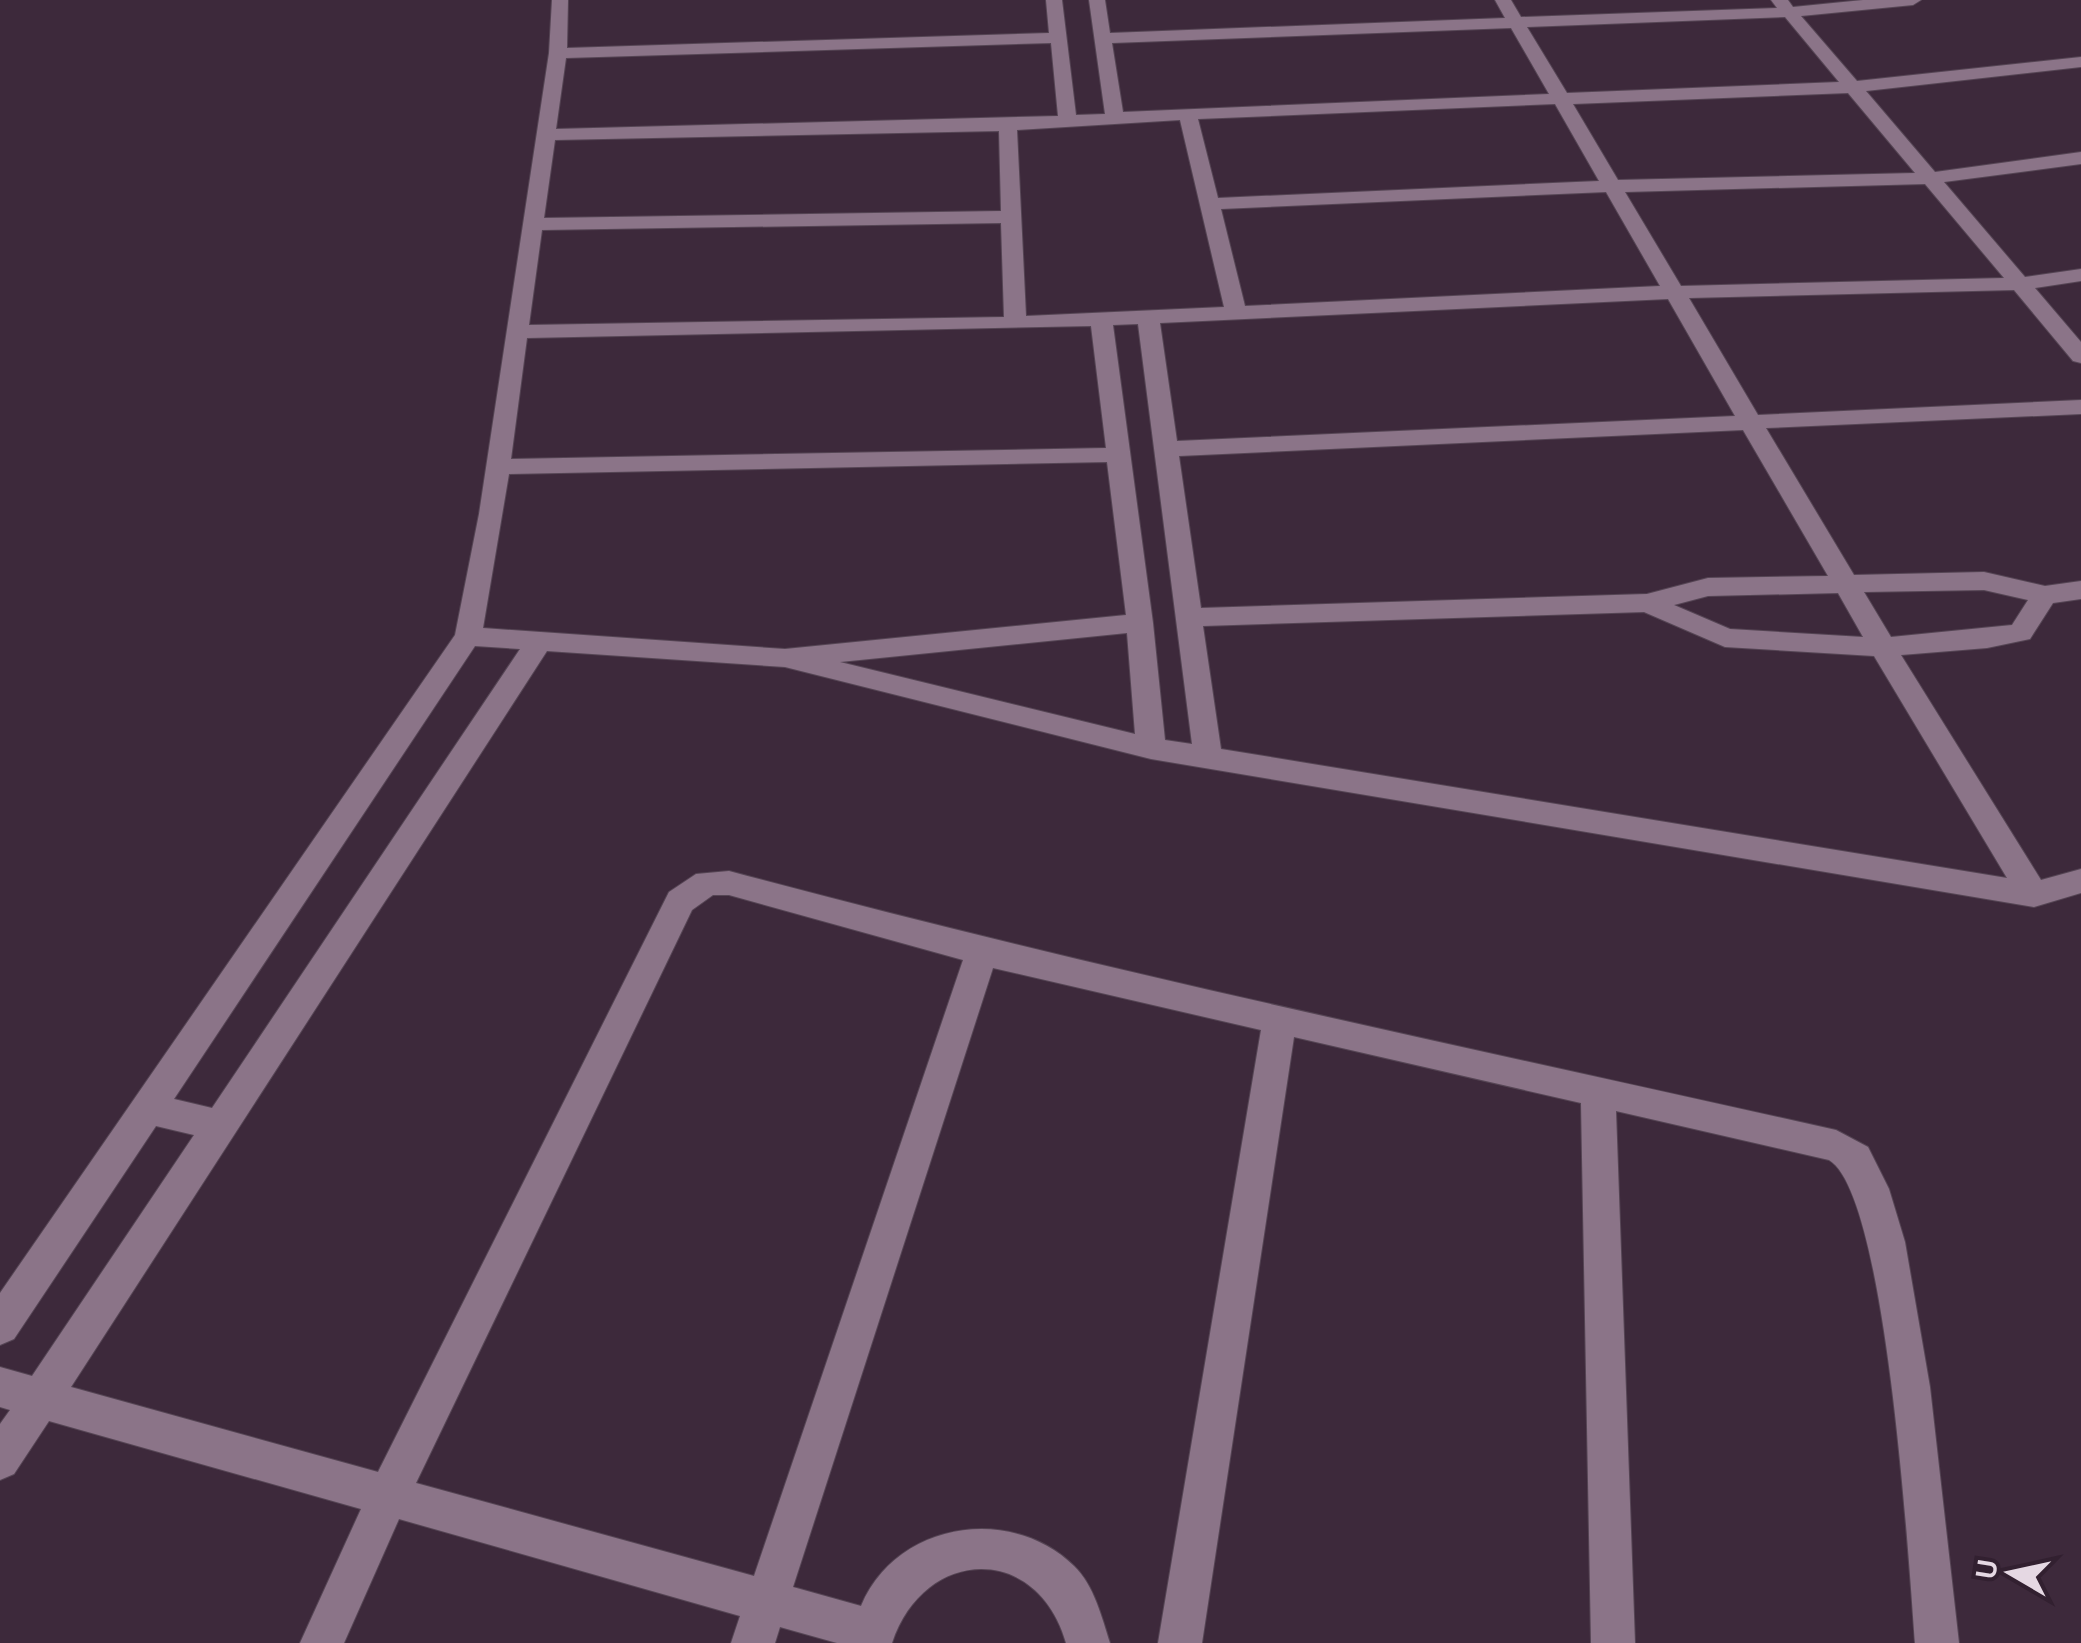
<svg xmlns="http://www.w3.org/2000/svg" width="2081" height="1643" viewBox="0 0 2081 1643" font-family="'Space Grotesk',sans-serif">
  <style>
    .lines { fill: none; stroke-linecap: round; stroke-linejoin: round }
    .street-casing { stroke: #554554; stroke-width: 2 }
    .street { fill: #8b7488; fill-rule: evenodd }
  </style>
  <rect width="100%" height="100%" fill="#3d293b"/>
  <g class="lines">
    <defs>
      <path id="street" d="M 552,0 L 568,0 L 567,48 L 1049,33 L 1046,0 L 1062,0 L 1076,115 L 1105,114 L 1089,0 L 1105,0 L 1110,33 L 1505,18 L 1495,0 L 1511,0 L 1521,17 L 1777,8 L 1771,0 L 1788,0 L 1793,7 L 1863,0 L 1921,0 L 1913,5 L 1801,16 L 1857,81 L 2081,57 L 2081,67 L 1866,91 L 1935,172 L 2081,152 L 2081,164 L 1944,182 L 2025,277 L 2081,269 L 2081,281 L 2035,288 L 2081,342 L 2081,363 L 2073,361 L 2014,290 L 1689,298 L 1758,415 L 2081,400 L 2081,414 L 1766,428 L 1854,575 L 1984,572 L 2045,586 L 2081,581 L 2081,599 L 2053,603 L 2030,639 L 1987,648 L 1901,655 L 2041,880 L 2081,869 L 2081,893 L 2034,907 L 1151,759 L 785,667 L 547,651 L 71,1387 L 378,1472 L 669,892 L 696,874 L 729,871 C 1097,970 1465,1047 1836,1130 L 1868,1147 L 1889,1189 L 1905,1242 L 1930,1387 L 1959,1643 L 1915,1643 C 1909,1565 1887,1194 1829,1160 L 1616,1111 L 1635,1643 L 1591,1643 L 1581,1103 L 1294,1037 L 1202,1643 L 1158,1643 L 1261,1030 L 993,968 L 793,1587 L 861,1606 C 896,1522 1011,1504 1074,1566 C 1094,1585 1102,1618 1110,1643 L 1066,1643 C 1037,1542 924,1547 892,1643 L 837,1643 L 780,1627 L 775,1643 L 731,1643 L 740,1616 L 399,1519 L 344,1643 L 300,1643 L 361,1509 L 49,1421 L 14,1474 L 0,1480 L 0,1424 L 10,1410 L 0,1407 L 0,1367 L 32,1376 L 194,1135 L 156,1126 L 14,1339 L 0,1345 L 0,1293 L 455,635 L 479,514 L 549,53 ZM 1785,17 L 1839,82 L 1567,93 L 1527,27 ZM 1511,28 L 1549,94 L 1123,112 L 1112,43 ZM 1051,43 L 1058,116 L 556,129 L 566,58 ZM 1848,93 L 1915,173 L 1618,180 L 1573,104 ZM 1555,104 L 1599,181 L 1218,198 L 1198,119 ZM 1180,120 L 1224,307 L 1026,316 L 1017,130 ZM 999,131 L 1001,211 L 544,218 L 555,140 ZM 1925,184 L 2004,278 L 1681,286 L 1625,192 ZM 1606,192 L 1660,286 L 1245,306 L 1221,209 ZM 1001,223 L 1004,317 L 529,325 L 542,230 ZM 1668,299 L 1735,416 L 1177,441 L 1160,323 ZM 1138,324 L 1192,744 L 1165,740 L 1153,623 L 1113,325 ZM 1091,326 L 1106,448 L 511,459 L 527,338 ZM 1743,430 L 1828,576 L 1708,578 L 1647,594 L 1201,608 L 1179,456 ZM 1107,462 L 1126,615 L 785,649 L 483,628 L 509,474 ZM 1984,590 L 2028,600 L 2012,625 L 1891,637 L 1864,592 ZM 1838,593 L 1863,637 L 1730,629 L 1674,605 L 1708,596 ZM 1644,612 L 1725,647 L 1874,656 L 2007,878 L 1221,749 L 1203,626 ZM 1127,633 L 1135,734 L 840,662 ZM 475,646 L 520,649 L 212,1108 L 174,1099 ZM 713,895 L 729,895 L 963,960 L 754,1576 L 416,1483 L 692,910 Z"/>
    </defs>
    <use href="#street" class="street-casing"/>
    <use href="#street" class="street"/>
  </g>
  <g transform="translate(2011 1573) rotate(279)" stroke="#322030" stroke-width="8" paint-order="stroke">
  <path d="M0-8L18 38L0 25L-18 38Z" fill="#e5d8e3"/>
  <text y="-15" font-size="28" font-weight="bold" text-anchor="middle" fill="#e5d8e3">U</text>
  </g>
</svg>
